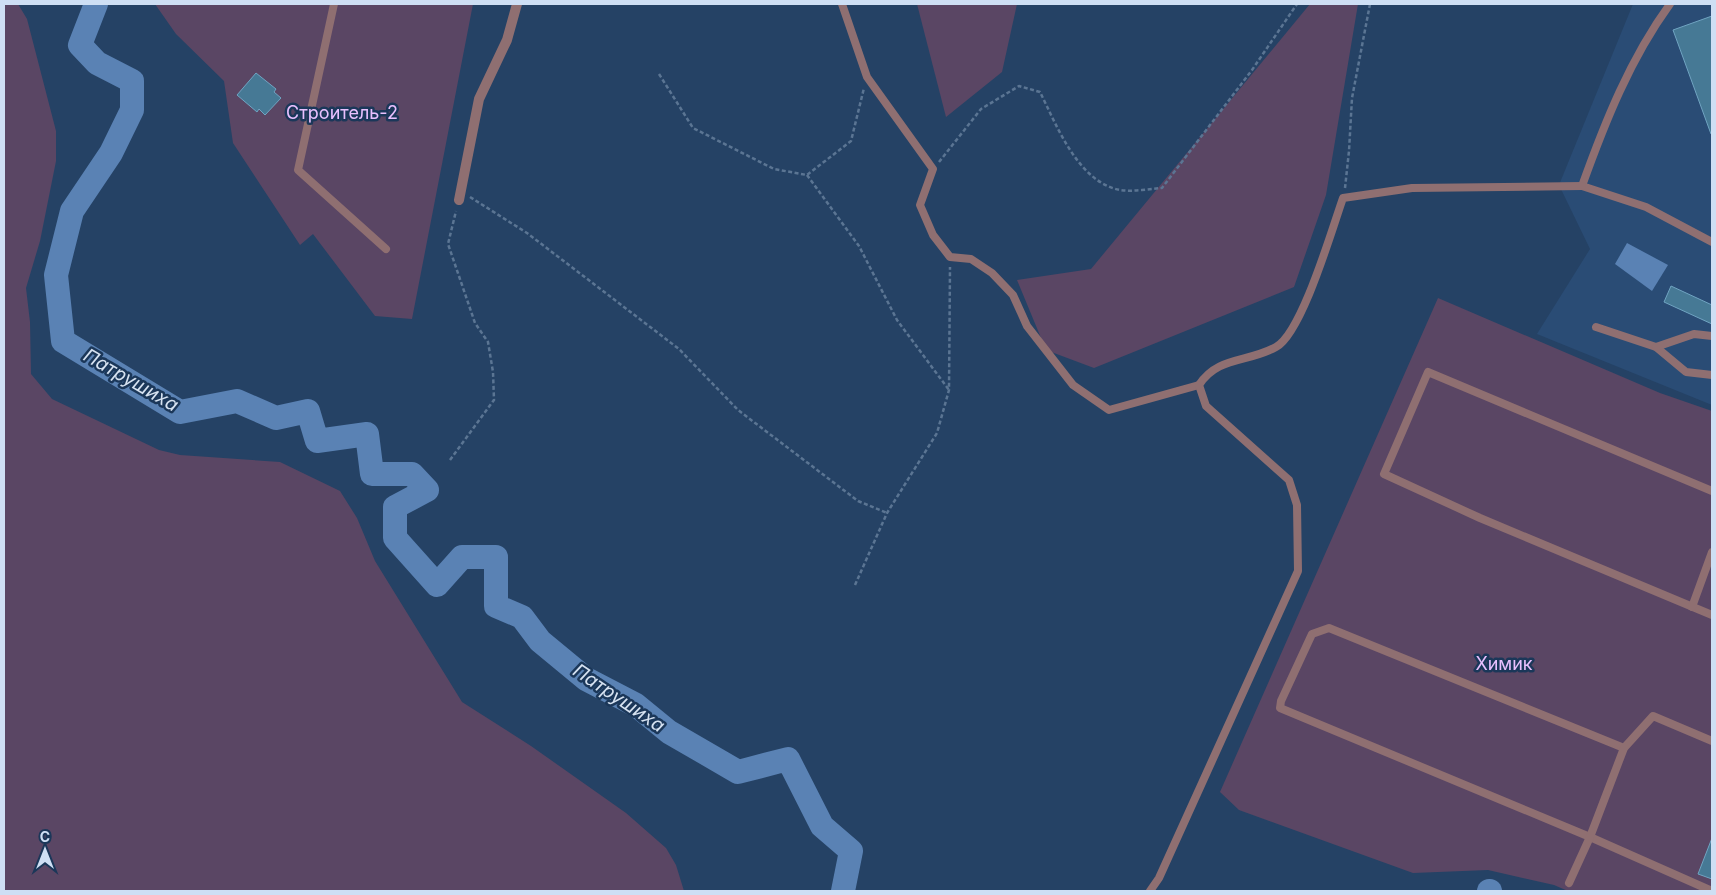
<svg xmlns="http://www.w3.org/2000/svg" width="1716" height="895" viewBox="0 0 1716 895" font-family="Inter,sans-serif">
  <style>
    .built { fill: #2a4c75 }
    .green { fill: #5a4664 }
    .water { fill: #5a82b4 }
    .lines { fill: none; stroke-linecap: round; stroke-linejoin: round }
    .river { stroke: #5a82b4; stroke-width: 24 }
    .building { fill: #467995; stroke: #70a4c2 }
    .path { stroke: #5b7593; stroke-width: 2.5; stroke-dasharray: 4 2.5; stroke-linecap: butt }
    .lane { stroke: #8f6f71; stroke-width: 8 }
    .street { stroke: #8f6f71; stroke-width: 10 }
    .labels { text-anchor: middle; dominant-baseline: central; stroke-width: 5; stroke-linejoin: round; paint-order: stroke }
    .park-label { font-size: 18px; fill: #e9c0fe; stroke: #1b3759 }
    .water-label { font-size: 19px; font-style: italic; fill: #d6e2f1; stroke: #1b3759 }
  </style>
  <rect width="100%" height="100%" fill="#254265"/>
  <polygon class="built" points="1633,4 1712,4 1712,405 1537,334 1590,249 1559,185"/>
  <g class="green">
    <polygon points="4,4 18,4 27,19 56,131 56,161 40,241 26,288 30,322 31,374 52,399 159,450 180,455 280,462 340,491 357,518 375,561 462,702 531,746 626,813 666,848 676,865 684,891 4,891"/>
    <polygon points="155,4 473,4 412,319 375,316 313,234 300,245 233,143 224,81 176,34"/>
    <polygon points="917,4 1017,4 1002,72 946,117"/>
    <polygon points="1310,4 1358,4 1326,195 1294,287 1094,368 1046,350 1017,280 1091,269"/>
    <polygon points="1438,298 1660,393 1712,411 1712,891 1568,891 1554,885 1488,870 1413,873 1239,810 1220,792"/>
  </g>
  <polygon class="water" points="1627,243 1668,265 1652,291 1615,264"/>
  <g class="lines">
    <g class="river">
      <polyline points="96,4 80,45 97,63 132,81 132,110 111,153 72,211 56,275 63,341 180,412 237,401 276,418 308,411 317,441 367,434 372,474 412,474 427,490 395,507 395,538 437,585 462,557 496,557 496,606 522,617 540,641 586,679 636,705 669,732 738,772 788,759 822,826 851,851 843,891"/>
      <polyline points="1489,891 1490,891"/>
    </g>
  </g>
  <g class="building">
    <polygon points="1712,16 1712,134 1711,134 1673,30"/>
    <polygon points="256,73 276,89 274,92 281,98 265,115 259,109 257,112 237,95"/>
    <polygon points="1671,286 1712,305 1712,324 1664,302"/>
    <polygon points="1712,838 1712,879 1698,874"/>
  </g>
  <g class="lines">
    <g class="path">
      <polyline points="659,74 693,128 774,169 807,175 851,141 864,88"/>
      <path d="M 939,162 L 981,109 L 1019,86 L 1040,92 C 1057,126 1078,182 1120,190 C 1133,192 1149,189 1162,188 L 1252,70 L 1297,4"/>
      <polyline points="807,175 859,246 897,320 949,390"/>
      <polyline points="1345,188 1349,151 1352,98 1370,4"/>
      <polyline points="470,197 527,233 679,349 738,410 858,501 887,513"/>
      <polyline points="450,460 494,400 493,372 488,342 475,323 448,244 456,211"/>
      <polyline points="855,585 887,513 937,433 949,390 950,267"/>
    </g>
    <g class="lane">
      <polyline points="334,4 298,170 386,249"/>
      <polyline points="842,4 867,77 933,169 920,205 933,235 950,257 971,259 992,273 1013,295 1027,326 1073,385 1109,410 1199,385"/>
      <path d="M 1670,4 C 1630,59 1605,122 1582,186 L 1646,207 L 1712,242"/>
      <polyline points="1596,327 1656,347 1686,372 1712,375"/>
      <polyline points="1656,347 1694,334 1712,336"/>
      <polyline points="1712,491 1428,372 1384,474 1480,518 1712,615"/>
      <polyline points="1692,607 1712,552"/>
      <polyline points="1624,748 1329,628 1312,634 1281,701 1280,708 1590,837 1712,891"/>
      <polyline points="1569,883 1590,837 1624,748 1653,716 1712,741"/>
      <path d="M 1150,891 L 1159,878 L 1298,571 L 1297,505 L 1289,480 L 1206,406 L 1199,385 C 1218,356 1247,363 1276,347 C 1302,333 1332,229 1343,198 L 1412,188 L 1582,186"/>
    </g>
    <polyline class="street" points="459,200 479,99 507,40 517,4"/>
  </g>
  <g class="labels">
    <g class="park-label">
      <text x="342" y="112">Строитель-2</text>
      <text x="1504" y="663">Химик</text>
    </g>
    <g class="water-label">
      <text transform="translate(131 380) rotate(30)">Патрушиха</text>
      <text transform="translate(619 698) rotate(34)">Патрушиха</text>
    </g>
  </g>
  <rect width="1716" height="895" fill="none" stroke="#cedff4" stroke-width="10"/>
  <g transform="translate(45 850)" stroke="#1b3759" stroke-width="4" paint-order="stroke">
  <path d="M0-4L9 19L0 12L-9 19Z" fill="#cedff4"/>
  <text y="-8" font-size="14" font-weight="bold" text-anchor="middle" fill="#cedff4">С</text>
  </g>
</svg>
